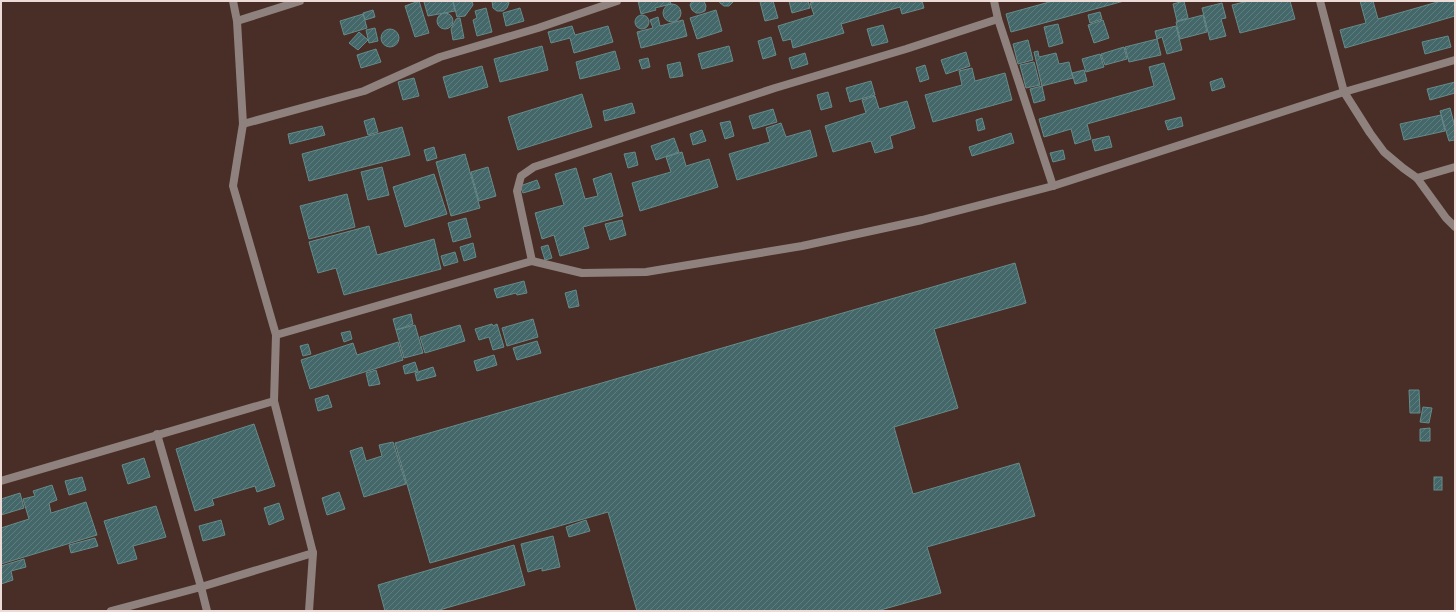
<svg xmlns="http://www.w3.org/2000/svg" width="1456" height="612" viewBox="0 0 1456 612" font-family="'Zilla Slab',serif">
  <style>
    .building { fill: url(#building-hatch); stroke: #668b8b }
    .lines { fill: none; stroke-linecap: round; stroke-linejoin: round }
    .street { stroke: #8f817d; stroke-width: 8 }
  </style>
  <defs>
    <pattern id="building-hatch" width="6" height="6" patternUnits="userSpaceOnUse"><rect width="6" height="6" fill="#446869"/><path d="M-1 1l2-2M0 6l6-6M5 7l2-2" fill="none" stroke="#5f7d7e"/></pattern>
  </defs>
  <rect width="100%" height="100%" fill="#482e26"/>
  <g class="building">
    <polygon points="419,1 429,33 415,37 405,6"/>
    <polygon points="428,1 453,1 455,11 428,16 424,2"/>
    <polygon points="453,1 472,1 473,5 465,16 457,17"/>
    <polygon points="492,1 508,1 509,3 507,8 503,11 497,11 493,8"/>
    <polygon points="638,1 670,1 671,4 655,8 656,10 641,14"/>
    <polygon points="692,1 704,1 706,6 705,11 700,13 696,13 692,10 690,5"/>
    <polygon points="719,1 734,1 729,6 724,6 720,3"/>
    <polygon points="765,1 773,1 778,18 765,21 760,2"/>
    <polygon points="789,1 808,1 810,8 792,13"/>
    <polygon points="816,1 922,1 924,8 902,14 900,7 841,24 844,33 793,48 791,39 783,41 778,26 814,15 810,3"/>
    <polygon points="1053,1 1124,1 1011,32 1006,14"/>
    <polygon points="1184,1 1188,18 1177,21 1173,4"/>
    <polygon points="1248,1 1290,1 1295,19 1240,33 1232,5"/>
    <polygon points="1360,1 1373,1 1378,19 1441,1 1455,1 1455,16 1345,48 1340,30 1366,23"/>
    <polygon points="1222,3 1226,18 1221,19 1226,36 1210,40 1202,8"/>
    <circle cx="672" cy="13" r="9"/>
    <polygon points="486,8 492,32 477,36 473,20 477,18 475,11"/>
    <polygon points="520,8 524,21 506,26 503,13"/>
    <polygon points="373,10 375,17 365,20 363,13"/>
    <polygon points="716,10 722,31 697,39 690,18"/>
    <polygon points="1100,12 1102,19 1090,23 1088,15"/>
    <circle cx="445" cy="21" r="8"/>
    <polygon points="363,14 367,28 344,35 340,21"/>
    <circle cx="642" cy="22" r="7"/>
    <polygon points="1203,15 1207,32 1180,39 1176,22"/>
    <polygon points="658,17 660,26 683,20 687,36 641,48 637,32 653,28 650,20"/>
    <polygon points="460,18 464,38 453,40 451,29 456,19"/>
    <polygon points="1103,20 1109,38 1094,43 1088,25"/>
    <polygon points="1058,24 1063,43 1049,47 1044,27"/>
    <polygon points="883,25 888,42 872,46 867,29"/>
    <polygon points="572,26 575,35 608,26 613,42 574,53 570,38 551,43 548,32"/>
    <polygon points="1176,26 1182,50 1167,54 1162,37 1157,39 1155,31"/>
    <polygon points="375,28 378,41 369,43 366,30"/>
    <circle cx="390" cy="38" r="9"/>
    <polygon points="359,32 368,40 358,50 349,43"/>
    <polygon points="1448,36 1451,47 1425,54 1422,42"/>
    <polygon points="771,37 776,55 763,59 758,41"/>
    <polygon points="1157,39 1161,55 1129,62 1125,47"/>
    <polygon points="1028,40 1033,60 1018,64 1013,44"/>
    <polygon points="542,46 548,70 500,82 494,59"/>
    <polygon points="729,46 733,61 702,69 698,54"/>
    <polygon points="1124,47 1127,59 1105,65 1101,54"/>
    <polygon points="376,49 381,62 361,68 357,55"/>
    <polygon points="615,51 620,69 580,79 576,62"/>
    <polygon points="1038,51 1039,57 1056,53 1059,64 1069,62 1073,78 1042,86 1034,52"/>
    <polygon points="966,52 970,66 946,74 941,60"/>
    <polygon points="805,53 808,64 792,69 789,58"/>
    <polygon points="1100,54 1104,67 1086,72 1082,59"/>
    <polygon points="648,58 650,67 642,69 639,60"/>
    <polygon points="680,62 683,76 670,78 667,65"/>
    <polygon points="1034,62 1040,85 1026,88 1020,65"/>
    <polygon points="1164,63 1175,99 1087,124 1091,139 1075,144 1071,129 1044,137 1039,119 1154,86 1149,67"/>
    <polygon points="925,65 929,79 920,82 916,68"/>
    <polygon points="482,66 488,87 449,98 443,77"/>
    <polygon points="972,68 975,81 1005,73 1012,100 933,122 925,95 962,85 959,71"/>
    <polygon points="1084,70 1087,81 1075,84 1072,73"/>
    <polygon points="414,78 419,96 403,100 398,82"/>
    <polygon points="1222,78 1225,87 1212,91 1210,82"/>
    <polygon points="871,81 875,95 850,102 846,88"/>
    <polygon points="1455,82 1455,93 1430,100 1427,89"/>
    <polygon points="1042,86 1045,100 1034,103 1030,89"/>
    <polygon points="828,92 832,107 821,110 817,95"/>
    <polygon points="582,94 592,127 518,150 508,117"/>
    <polygon points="875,96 879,109 907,101 915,128 890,136 893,148 875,153 871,141 833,152 825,126 866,113 862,100"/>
    <polygon points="632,103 635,113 605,121 603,111"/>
    <polygon points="1450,108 1455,127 1455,140 1449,141 1440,111"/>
    <polygon points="773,109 777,122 753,129 749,116"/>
    <polygon points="1441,115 1445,131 1404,140 1400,124"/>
    <polygon points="1181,117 1183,126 1168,130 1165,121"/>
    <polygon points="374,118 378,132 368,135 364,121"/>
    <polygon points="982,118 985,129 978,131 976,120"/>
    <polygon points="730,121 734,136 725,139 720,123"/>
    <polygon points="781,123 786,137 810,130 817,156 737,180 729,154 770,142 766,128"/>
    <polygon points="322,126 325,135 290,144 288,134"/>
    <polygon points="402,127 410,155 309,181 302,154"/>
    <polygon points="702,130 706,141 693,145 690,134"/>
    <polygon points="1011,133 1014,143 972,156 969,147"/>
    <polygon points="1109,136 1112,147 1095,151 1092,140"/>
    <polygon points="674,138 679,152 656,160 651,146"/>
    <polygon points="434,147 437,158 427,161 424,150"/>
    <polygon points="1063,150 1065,159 1053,162 1050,153"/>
    <polygon points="635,152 638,165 628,168 624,154"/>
    <polygon points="682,152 686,166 709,159 718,187 640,211 632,183 671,172 666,157"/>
    <polygon points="465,154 480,208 451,216 436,162"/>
    <polygon points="382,167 389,195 368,200 361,172"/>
    <polygon points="488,167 496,196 479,201 471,172"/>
    <polygon points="576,168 585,199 598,196 593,179 611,173 623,216 583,227 589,248 560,256 554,235 542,239 535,213 564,205 555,174"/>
    <polygon points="434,174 447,214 405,227 393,187"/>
    <polygon points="537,180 540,188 523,193 520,186"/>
    <polygon points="347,194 355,227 309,239 300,206"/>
    <polygon points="466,218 471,237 453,242 448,223"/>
    <polygon points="622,220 626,235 610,240 605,224"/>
    <polygon points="369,226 377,255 434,239 441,269 344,295 336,268 318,273 309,242"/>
    <polygon points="473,243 476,257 464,261 460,247"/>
    <polygon points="548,245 552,258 545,260 541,247"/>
    <polygon points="455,252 458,262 444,266 441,256"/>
    <polygon points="1015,263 1026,303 934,329 958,408 894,427 913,494 1019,463 1035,516 927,547 941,593 877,611 637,611 608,512 430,563 395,443"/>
    <polygon points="524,281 527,293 517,295 516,293 497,298 494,289"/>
    <polygon points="576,290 579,306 569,308 565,293"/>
    <polygon points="411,314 413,324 396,330 393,319"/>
    <polygon points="533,319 538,337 507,346 502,328"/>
    <polygon points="492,324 493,326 497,324 504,347 493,350 489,337 479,340 475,329"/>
    <polygon points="415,325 423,353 404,358 396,330"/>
    <polygon points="460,325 465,341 425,353 420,337"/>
    <polygon points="350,331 352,339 344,342 341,333"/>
    <polygon points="537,341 541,353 517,360 513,348"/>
    <polygon points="398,342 403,360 310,389 301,360 353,343 357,355"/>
    <polygon points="308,344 311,354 303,356 300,346"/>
    <polygon points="494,355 497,365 477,371 474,361"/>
    <polygon points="415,362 418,371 405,374 403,366"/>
    <polygon points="433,367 436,376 417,381 415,373"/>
    <polygon points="376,370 380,384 369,386 366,373"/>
    <polygon points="1409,390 1419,390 1420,413 1410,413"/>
    <polygon points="328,395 332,407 318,411 315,399"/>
    <polygon points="1423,407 1432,408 1429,423 1420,422"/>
    <polygon points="254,424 275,486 257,492 255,486 212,499 214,505 195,511 176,449"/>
    <polygon points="1430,428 1430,441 1420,441 1420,429"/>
    <polygon points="393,442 406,484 364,497 350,451 362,447 366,461 382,456 379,445"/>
    <polygon points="144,458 150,477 128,484 122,465"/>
    <polygon points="82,477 86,490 69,495 65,481"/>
    <rect x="1434" y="477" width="8" height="13"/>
    <polygon points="52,485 57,500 49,503 51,513 86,502 97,535 1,564 1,528 29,519 23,499 35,496 33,491"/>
    <polygon points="339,492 345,509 327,515 322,498"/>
    <polygon points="20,493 24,508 1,515 1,499"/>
    <polygon points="279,503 284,519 269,525 264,508"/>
    <polygon points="156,506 166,537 133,546 137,559 118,564 104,521"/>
    <polygon points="221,520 225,535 203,541 199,526"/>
    <polygon points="586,520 590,531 569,537 566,527"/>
    <polygon points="553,536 560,567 542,571 542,568 528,572 521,544"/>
    <polygon points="95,538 98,546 71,553 69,545"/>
    <polygon points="514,545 525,585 436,611 385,611 378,585"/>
    <polygon points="24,559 26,567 11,571 13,580 1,584 1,566"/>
  </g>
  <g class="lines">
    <g class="street">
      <polyline points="233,1 237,21 243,124 233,186 276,335"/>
      <polyline points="994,1 998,19 1053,186"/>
      <polyline points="1320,1 1344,92 1370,133 1384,152 1403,168 1417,178 1446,218 1455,227"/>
      <polyline points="237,21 300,1"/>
      <polyline points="243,124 364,91 440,57 538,28 617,1"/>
      <polyline points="1417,178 1455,167"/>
      <polyline points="532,261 517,191 521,176 534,167 775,88 906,49 998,19"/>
      <polyline points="157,434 201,587 313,553 274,401"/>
      <polyline points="1,481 274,401 276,335 532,261 582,273 646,272 802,246 922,220 1053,186 1344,92 1455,60"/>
      <polyline points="111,611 201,587 207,611"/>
      <polyline points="309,611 313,553"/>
    </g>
  </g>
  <rect width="1456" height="612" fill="none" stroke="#ecdbd6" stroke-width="4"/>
</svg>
